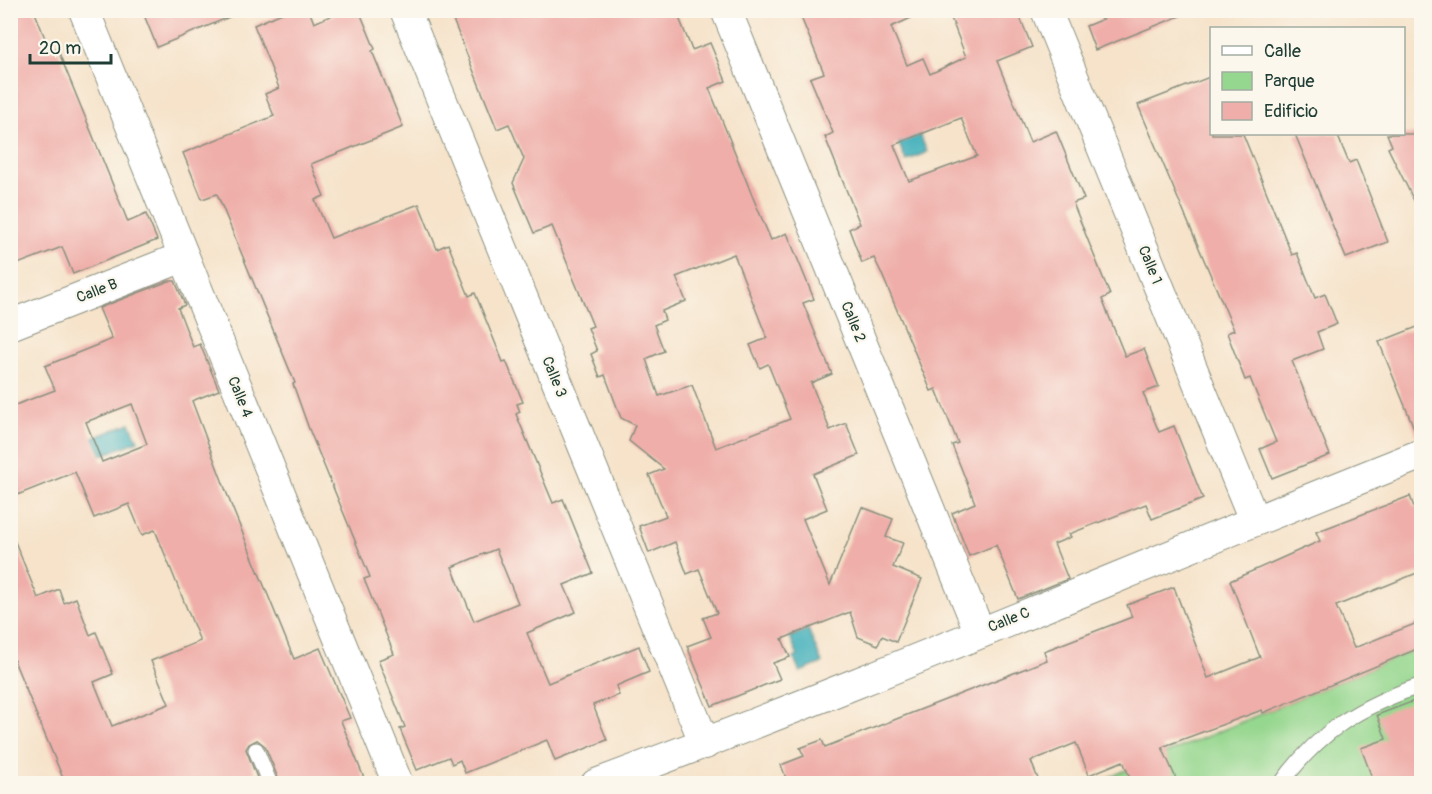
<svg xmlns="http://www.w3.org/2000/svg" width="1432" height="794" viewBox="0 0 1432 794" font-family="Pangolin,sans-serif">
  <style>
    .green { fill: #96d78f; stroke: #5a8a62; stroke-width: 1.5 }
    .water { fill: #3fafba; stroke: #2f7677; stroke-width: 1.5 }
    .building { fill: #efaea9; fill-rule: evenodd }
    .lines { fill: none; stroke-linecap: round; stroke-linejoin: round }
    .lane-casing { stroke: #8a907f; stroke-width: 17 }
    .street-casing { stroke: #8a907f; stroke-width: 32 }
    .lane { stroke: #fff; stroke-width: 15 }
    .street { stroke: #fff; stroke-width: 30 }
    .labels { text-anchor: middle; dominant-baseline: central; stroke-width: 4.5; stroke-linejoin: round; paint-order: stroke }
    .street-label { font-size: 15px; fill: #1f3d34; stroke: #fbf7ec }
  </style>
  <rect width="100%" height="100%" fill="#fbf7ec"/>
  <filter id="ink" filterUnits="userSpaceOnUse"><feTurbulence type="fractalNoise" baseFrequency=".0167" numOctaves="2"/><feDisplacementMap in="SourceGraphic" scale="12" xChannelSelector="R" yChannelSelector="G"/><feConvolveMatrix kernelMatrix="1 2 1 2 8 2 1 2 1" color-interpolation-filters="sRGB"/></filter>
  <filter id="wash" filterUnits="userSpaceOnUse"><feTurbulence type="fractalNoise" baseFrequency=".008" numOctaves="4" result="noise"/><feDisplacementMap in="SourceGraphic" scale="24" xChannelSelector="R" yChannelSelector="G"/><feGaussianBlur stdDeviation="1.35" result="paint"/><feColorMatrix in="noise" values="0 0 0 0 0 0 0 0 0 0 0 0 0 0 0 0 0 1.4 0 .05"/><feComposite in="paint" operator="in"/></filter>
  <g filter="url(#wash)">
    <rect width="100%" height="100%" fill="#f6e3ca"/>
    <polygon class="green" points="1421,647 1421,783 1093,784"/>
    <g class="water">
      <polygon points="914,120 927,152 906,161 893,129"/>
      <polygon points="130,423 138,441 102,455 94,438"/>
      <polygon points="808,629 822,663 800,672 794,658 798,656 790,637"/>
    </g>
    <g id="blocks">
      <g class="building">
        <polygon points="10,10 34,10 50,51 57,48 128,222 146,214 157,240 73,274 62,247 10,267"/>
        <polygon points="142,10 244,10 244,11 157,47"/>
        <path d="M 289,10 L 309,10 L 314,23 L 344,10 L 359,10 L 375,49 L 372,51 L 403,127 L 311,164 L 324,196 L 315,200 L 331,238 L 419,204 L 437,249 L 448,244 L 469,296 L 475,293 L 503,362 L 506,361 L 523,402 L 517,404 L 520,412 L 516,414 L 553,503 L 563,499 L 593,573 L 564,585 L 576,612 L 527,633 L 548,683 L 639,646 L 649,672 L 616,686 L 619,695 L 593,705 L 607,740 L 555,761 L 547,740 L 465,773 L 460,760 L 452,764 L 449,757 L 417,770 L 400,729 L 405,727 L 378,660 L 394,654 L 364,579 L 370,577 L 309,429 L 293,384 L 295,383 L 217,194 L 202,199 L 183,153 L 274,116 L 265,94 L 279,88 L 254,25 ZM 496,549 L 518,603 L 474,621 L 452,567 Z"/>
        <path d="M 449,10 L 676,10 L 692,50 L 710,43 L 726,81 L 709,88 L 754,200 L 771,240 L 787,233 L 814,299 L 803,303 L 832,374 L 811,383 L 830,430 L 846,423 L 859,455 L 813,474 L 827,509 L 803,519 L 830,585 L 862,507 L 893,519 L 886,537 L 903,543 L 893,567 L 922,579 L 896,642 L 882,636 L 878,645 L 858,637 L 850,612 L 782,639 L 790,657 L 773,663 L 780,679 L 712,706 L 687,646 L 711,637 L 703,618 L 717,613 L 699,569 L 687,574 L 675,542 L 649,553 L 639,526 L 666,516 L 649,475 L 664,469 L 629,441 L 635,425 L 621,418 L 605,375 L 600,377 L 591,354 L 597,351 L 588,328 L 593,326 L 552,226 L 534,233 L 513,183 L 524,159 L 509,124 L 497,129 ZM 734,254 L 767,338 L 750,345 L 760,368 L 768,364 L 790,419 L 716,448 L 692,385 L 659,396 L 646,359 L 664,351 L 654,325 L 665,320 L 662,311 L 686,301 L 676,277 Z"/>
        <path d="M 798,10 L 929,10 L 891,27 L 907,65 L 923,58 L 930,74 L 966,57 L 948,10 L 1017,10 L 1032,47 L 997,61 L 1030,142 L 1056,131 L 1084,199 L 1073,203 L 1110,295 L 1102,299 L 1125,356 L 1144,349 L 1159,387 L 1143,393 L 1159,432 L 1174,426 L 1203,499 L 1152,519 L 1146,504 L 1069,534 L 1071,537 L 1054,544 L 1068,579 L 1018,599 L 996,545 L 969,556 L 952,513 L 975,503 L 952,445 L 958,443 L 936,389 L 931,391 L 881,272 L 874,258 L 862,263 L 849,229 L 860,224 L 825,137 L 833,133 L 810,78 L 824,73 ZM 961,118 L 977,156 L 909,181 L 894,145 Z"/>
        <polygon points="1125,10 1190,10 1190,12 1095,50 1086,26"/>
        <polygon points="1212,76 1212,134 1243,134 1292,255 1297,253 1315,298 1325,294 1337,324 1317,332 1323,349 1292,361 1330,455 1272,478 1260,449 1276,442 1250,378 1245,380 1227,333 1234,330 1138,105"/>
        <polygon points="1295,134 1337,134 1349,163 1356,160 1388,242 1346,258"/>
        <polygon points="1387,134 1422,134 1422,217 1388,148 1392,146"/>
        <path d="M 169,281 L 175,281 L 185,305 L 178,308 L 193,347 L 200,344 L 219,390 L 192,401 L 232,507 L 294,659 L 320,648 L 350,718 L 341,721 L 366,783 L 280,783 L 265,746 L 257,740 L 249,744 L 246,749 L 259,783 L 65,783 L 10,651 L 11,532 L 38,598 L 59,589 L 64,603 L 76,598 L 90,635 L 96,632 L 113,674 L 94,682 L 112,726 L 169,704 L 151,661 L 200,641 L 155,530 L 142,535 L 129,504 L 94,518 L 75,472 L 10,498 L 10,407 L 55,390 L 45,366 L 112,339 L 99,308 ZM 132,404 L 147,444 L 102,462 L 86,422 Z"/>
        <polygon points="1422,325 1422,437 1418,438 1379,342"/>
        <polygon points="1410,496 1414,507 1422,504 1422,571 1336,606 1354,648 1422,621 1422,647 1263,713 1262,710 1162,747 1178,783 1132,783 1123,761 1089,775 1076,743 1031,761 1038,779 1026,783 788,783 781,765 804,756 800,748 822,740 825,747 1047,660 1044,651 1132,617 1127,605 1174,587 1208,678 1260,657 1230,581 1320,541 1316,532"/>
        <polygon points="1422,698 1422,783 1374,783 1361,748 1386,739 1377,715"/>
      </g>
    </g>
  </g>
  <g filter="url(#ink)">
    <use href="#blocks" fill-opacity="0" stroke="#8a907f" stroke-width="1.5"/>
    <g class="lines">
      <defs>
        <g id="lane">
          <polyline points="256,750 270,784"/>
          <path d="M 1281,784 C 1319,731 1360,706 1422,685"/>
        </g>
        <g id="street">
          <polyline points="84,10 398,784"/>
          <polyline points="405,10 705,744"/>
          <polyline points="726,10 980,633"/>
          <polyline points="1046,10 1254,520"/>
          <polyline points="10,325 183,257"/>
          <path d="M 596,784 C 874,681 1146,563 1422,454"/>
        </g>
      </defs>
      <use href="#lane" class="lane-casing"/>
      <use href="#street" class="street-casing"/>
      <use href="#lane" class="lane"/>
      <use href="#street" class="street"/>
    </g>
  </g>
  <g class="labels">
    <g class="street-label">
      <text transform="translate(1150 265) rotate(68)">Calle 1</text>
      <text transform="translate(97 291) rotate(-21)">Calle B</text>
      <text transform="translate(853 322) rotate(68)">Calle 2</text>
      <text transform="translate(554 377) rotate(68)">Calle 3</text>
      <text transform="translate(240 397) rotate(68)">Calle 4</text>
      <text transform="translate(1009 620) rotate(-22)">Calle C</text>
    </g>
  </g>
  <rect width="1432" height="794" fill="none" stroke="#fbf7ec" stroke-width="36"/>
  <rect x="1210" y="27" width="195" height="108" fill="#fbf7ec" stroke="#a3ada2" stroke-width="1.5"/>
  <rect x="1222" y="46" width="30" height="9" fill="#ffffff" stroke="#a3ada2" stroke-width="1.5"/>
  <text x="1264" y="57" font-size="18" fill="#1f3d34">Calle</text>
  <rect x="1222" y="72" width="30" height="18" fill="#96d78f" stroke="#a3ada2" stroke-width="1.5"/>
  <text x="1264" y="87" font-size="18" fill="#1f3d34">Parque</text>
  <rect x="1222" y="102" width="30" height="18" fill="#efaea9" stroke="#a3ada2" stroke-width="1.5"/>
  <text x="1264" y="117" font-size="18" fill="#1f3d34">Edificio</text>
  <path d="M30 54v9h81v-9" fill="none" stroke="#1f3d34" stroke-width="3"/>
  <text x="39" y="54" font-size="18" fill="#1f3d34" stroke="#fbf7ec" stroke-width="4.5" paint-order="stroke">20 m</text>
</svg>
